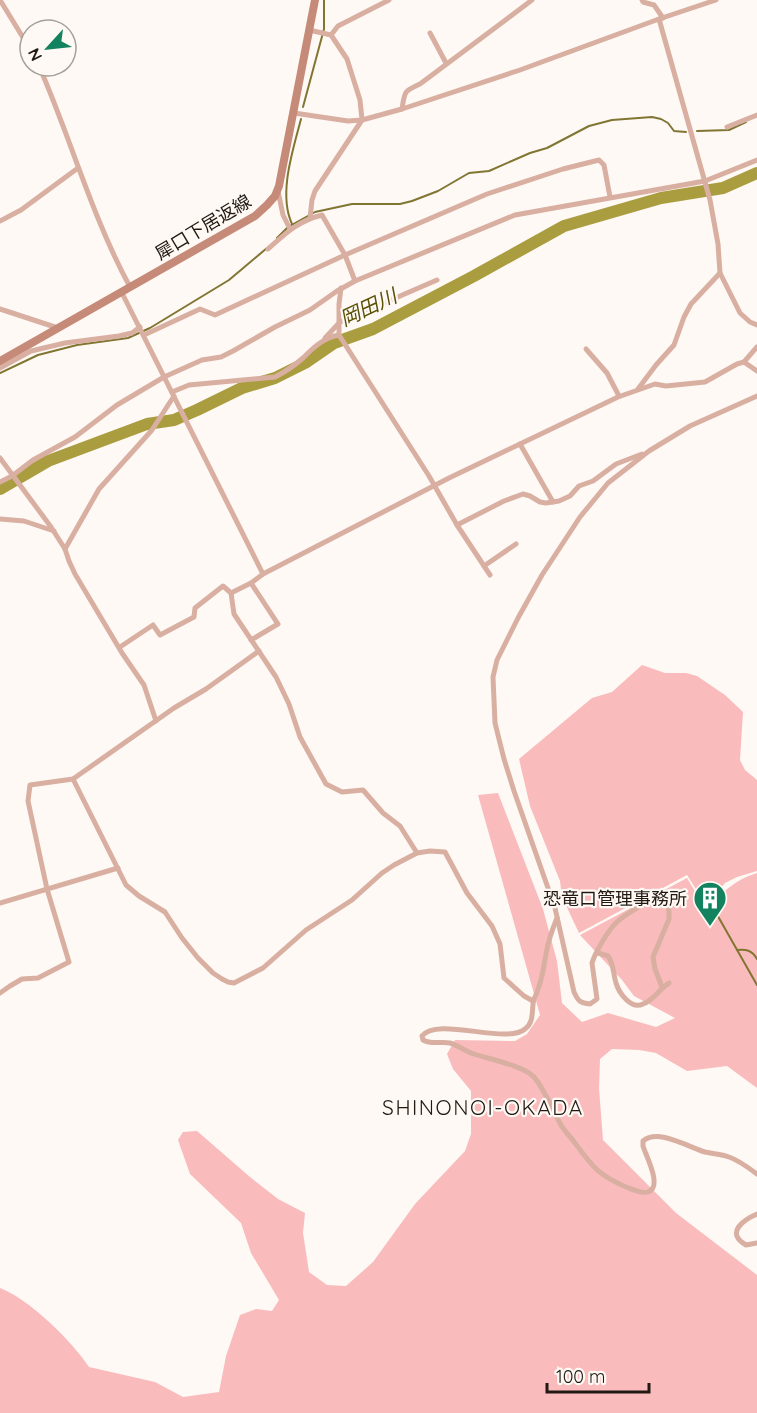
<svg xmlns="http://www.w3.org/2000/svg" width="757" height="1413" viewBox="0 0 757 1413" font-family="Quicksand,'Noto Sans JP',sans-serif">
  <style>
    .green { fill: #fabbbc }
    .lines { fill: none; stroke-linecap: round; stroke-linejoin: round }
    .stream { stroke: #817532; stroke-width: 2 }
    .river { stroke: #aa9d3f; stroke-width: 12 }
    .minor { stroke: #d9afa2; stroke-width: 5 }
    .secondary { stroke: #c68a78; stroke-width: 8 }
    .labels { text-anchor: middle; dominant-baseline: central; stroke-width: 4.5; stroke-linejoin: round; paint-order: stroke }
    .street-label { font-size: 18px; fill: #211912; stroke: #fef9f5 }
    .poi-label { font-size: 18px; fill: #211912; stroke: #fef9f5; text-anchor: end }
    .water-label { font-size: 20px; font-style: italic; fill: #5a5105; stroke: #fef9f5 }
    .quarter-label { font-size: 21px; letter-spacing: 1.5px; fill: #211912; stroke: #fef9f5 }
  </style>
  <rect width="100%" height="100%" fill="#fef9f5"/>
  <g class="green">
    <path d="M 642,665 L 665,673 L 686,673 L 697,676 L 725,695 L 743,712 L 740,760 L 745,770 L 757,780 L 757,871 L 737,877 L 725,883 L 719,890 L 705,900 L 699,894 L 687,875 L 579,933 C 572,917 561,899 560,881 L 530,806 L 519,759 L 592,698 L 612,692 Z"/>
    <path d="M 498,793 L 543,909 L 557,961 L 562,1003 L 582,1022 L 608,1013 L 656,1027 L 675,1018 L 634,996 L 622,980 L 580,935 L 687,878 L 705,908 C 722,894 735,879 757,873 L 757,1088 L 727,1066 L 687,1071 L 656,1053 L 639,1050 L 612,1049 L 600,1059 L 599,1088 L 603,1140 L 676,1213 L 757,1275 L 757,1413 L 0,1413 L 0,1288 C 29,1299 71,1340 89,1367 L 155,1382 L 183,1397 L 219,1392 L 226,1356 L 240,1315 L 256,1309 L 272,1311 L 279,1300 L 251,1253 L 241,1223 L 190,1174 L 178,1140 L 183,1132 L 197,1131 L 250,1177 L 278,1199 L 305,1213 L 303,1233 L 309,1272 L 327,1285 L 346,1286 L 373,1262 L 415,1204 L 465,1151 L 471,1134 L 471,1091 L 453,1069 L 447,1054 L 455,1040 L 515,1041 L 527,1034 L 540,1015 L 478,795 Z"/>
  </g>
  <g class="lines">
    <g class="stream">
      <polyline points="303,107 324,29 324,0"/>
      <polyline points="697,131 729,130 746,122"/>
      <path d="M 292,224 C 278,194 293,150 301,119"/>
      <polyline points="277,238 288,227 315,212 352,204 400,204 412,201 438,191 469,173 489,171 530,153 547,148 589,126 612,120 652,117 661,119 668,123 674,131 686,132"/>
      <polyline points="0,373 38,355 77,345 128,338 150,328 229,280 267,248"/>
      <polyline points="711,904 757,985"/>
      <path d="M 737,950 C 746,949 752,950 757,959"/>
    </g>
    <polyline class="river" points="0,489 48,461 147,424 174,420 197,410 242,388 275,378 305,363 334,343 373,329 474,276 564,226 661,198 723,188 757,173"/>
    <g class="minor">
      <polyline points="0,0 30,49"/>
      <polyline points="642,0 643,2 654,5 663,18"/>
      <polyline points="659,19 710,200 718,244 720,273 740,313 750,322 757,325"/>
      <polyline points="309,30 331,35 347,59 360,100 362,120 315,191 312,200 310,218"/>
      <polyline points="430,33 446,63"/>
      <polyline points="331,35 338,26 389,0"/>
      <path d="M 39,66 C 71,139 92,217 130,287"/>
      <path d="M 402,109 C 405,91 403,92 420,84 L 532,0"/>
      <polyline points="294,113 348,121 362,120 402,109 520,70 659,19 716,0"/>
      <polyline points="727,127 757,115"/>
      <polyline points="278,191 283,215 290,229"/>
      <polyline points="0,221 21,210 78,168"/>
      <path d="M 268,249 C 286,233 298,221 322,215 L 345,255 L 355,281"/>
      <polyline points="341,288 339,304 339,335 429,476 457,525 504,501 523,494 530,496 540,502 546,503 559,501 570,496 579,486 593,481 616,464 642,454"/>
      <polyline points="122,293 263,574"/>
      <polyline points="0,309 58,328"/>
      <polyline points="144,335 200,309 215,315 345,255 487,194 563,169 599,160 604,165 610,197"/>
      <polyline points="325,338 340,322 437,280"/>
      <polyline points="586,349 607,373 619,396"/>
      <polyline points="744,362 757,371"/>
      <polyline points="0,368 31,351 65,343 119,336 132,333 140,327"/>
      <polyline points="638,389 656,365 674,345 684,317 691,304 720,273"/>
      <path d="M 172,392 L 189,385 L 275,377 C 285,372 295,365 303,358 C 314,347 323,338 339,335"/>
      <polyline points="520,444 553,502"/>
      <polyline points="0,458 51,527 65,549 69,561 75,574 122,653 144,685 156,721"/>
      <polyline points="0,482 12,476 33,460 75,437 117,405 164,377 202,360 221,357 233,351 275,327 310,310 337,291 355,281 515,215 705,181 757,160"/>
      <polyline points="0,519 24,521 54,531"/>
      <polyline points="457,525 490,575"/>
      <polyline points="65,549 99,489 152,430 174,396"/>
      <polyline points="484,566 516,544"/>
      <polyline points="231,593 251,583 263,574 449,478 618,397 655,384 666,386 705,382 737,364 744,362 757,347"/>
      <polyline points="251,640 278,624 251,583"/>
      <polyline points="120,647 153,625 160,635 194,617 195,608 223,586 231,593 234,614 276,677 289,704 300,737 326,784 342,792 363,790 383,813 400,826 417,853"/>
      <polyline points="73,779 126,885 139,896 165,912 182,938 198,958 213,973 222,979 228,982 234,983 263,968 306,930 352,900 382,873 394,865 417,853 430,851 445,852 467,893 492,926 500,944 504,978 524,996 533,1001"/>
      <polyline points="0,903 118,868"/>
      <path d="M 557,918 C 552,930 548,942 546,954 C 544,964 543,976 539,986 C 538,990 536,995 534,999 C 531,1009 535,1022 525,1029 C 506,1045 437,1016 422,1036 L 423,1040 C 432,1045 441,1041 450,1043 C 457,1045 464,1050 471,1053 C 487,1059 523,1065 534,1077 C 546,1091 552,1110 561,1125 C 565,1132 571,1137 575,1143 C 593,1167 598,1175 626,1187 C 632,1189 642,1194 648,1192 C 663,1187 646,1156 643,1146 L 643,1141 C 658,1128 688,1147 705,1152 C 713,1154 721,1154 729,1157 C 738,1160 749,1168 757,1174"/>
      <path d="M 598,953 L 608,956 C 614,964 613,974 616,983 C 619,993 631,1010 643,1004 C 654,1000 659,989 669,983"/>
      <path d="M 662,987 L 655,969 L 653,957 L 669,919 L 669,911 L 666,892 C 650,901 630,910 617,922 C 608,930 595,953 592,963 L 597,999 L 590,1004 C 580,1003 578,1001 574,992 L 555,908 L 514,791 L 504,759 L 495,723 L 493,677 L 497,660 L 518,618 L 542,575 L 580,517 L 608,483 L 649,451 L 690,426 L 757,396"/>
      <polyline points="0,993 10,986 22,979 38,978 69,962 47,889 28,801 30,785 73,779 174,708 206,689 259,651"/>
      <path d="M 757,1214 C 743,1220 725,1233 746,1245 L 757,1243"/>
    </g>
    <polyline class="secondary" points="0,361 255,216 267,205 275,196 279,186 315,0"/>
  </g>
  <defs>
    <symbol id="building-pin" viewBox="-11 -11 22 30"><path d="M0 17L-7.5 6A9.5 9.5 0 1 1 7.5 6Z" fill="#13825f" stroke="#fef9f5"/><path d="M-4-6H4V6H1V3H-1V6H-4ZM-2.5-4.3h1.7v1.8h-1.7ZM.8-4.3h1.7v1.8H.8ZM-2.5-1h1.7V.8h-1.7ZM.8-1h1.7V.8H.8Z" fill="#fff"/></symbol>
  </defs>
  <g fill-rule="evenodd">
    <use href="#building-pin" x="691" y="879" width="38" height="52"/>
  </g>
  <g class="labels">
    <g class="street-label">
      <text transform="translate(203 227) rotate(-31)">犀口下居返線</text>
    </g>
    <g class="poi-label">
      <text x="687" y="898">恐竜口管理事務所</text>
    </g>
    <g class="water-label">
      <text transform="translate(368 307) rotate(-25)">岡田川</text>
    </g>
    <g class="quarter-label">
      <text x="483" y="1107">SHINONOI-OKADA</text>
    </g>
  </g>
  <g transform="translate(48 48) rotate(243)"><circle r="28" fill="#fef9f5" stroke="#a69f9a" stroke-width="1.5"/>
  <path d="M0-4.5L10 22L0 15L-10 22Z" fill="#13825f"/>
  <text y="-9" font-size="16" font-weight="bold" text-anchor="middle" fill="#211912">N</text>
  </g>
  <path d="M547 1383v9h102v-9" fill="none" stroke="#211912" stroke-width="3"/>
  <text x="556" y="1383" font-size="18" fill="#211912" stroke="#fef9f5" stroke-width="4.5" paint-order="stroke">100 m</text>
</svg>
